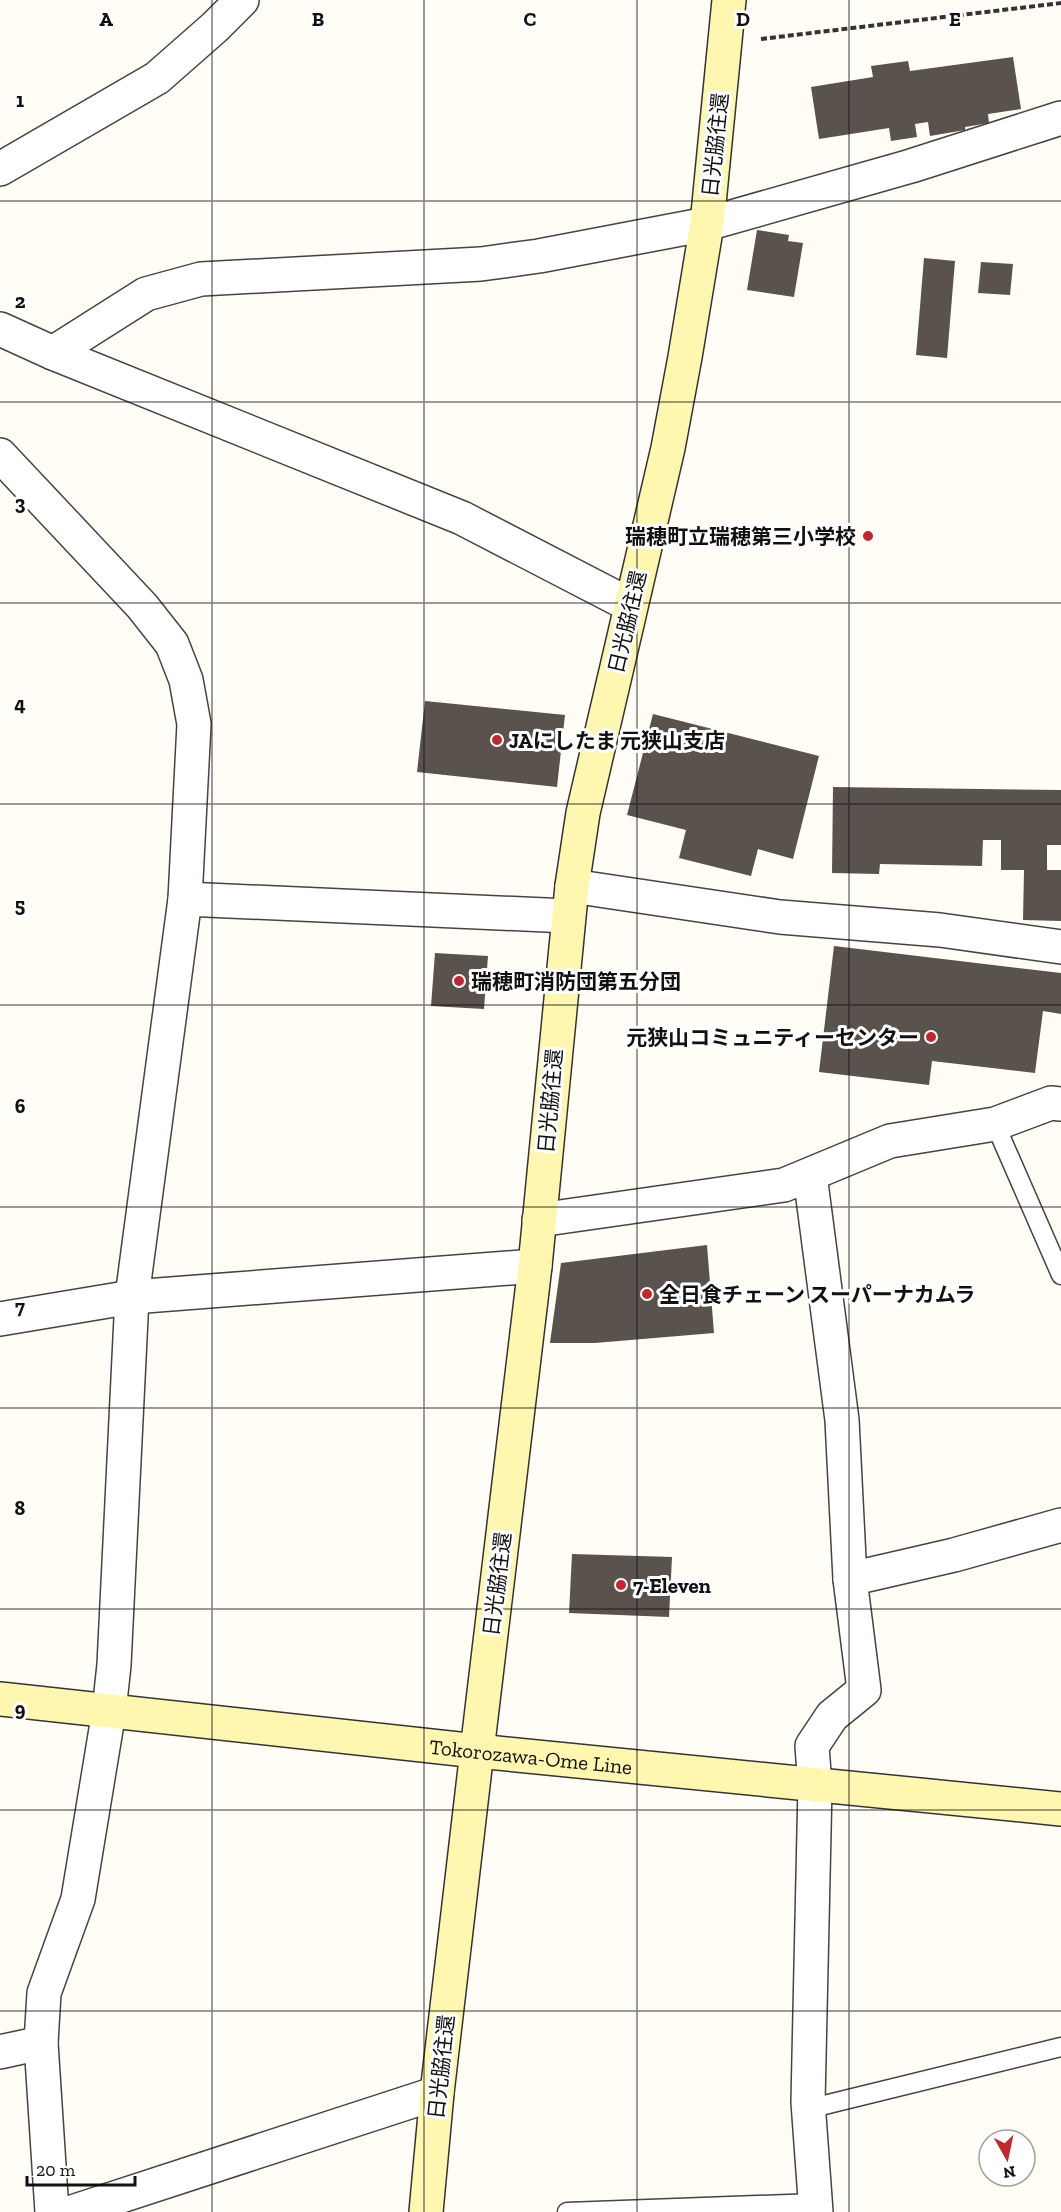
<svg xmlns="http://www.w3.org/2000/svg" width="1061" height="2212" viewBox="0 0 1061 2212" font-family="'Zilla Slab','Noto Sans JP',serif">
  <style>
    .building { fill: #5a524d }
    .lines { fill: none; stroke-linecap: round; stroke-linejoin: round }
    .lane-casing { stroke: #444; stroke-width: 21 }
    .street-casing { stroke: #444; stroke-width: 36 }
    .secondary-casing { stroke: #333; stroke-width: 36 }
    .path { stroke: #333; stroke-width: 4; stroke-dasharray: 6 3; stroke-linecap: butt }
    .lane { stroke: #fff; stroke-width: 18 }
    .street { stroke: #fff; stroke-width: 33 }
    .secondary { stroke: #fff6b0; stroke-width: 33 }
    .grid { fill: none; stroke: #111; stroke-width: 1.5; stroke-opacity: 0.55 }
    .poi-dot { fill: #c4262e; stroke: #fff; stroke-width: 2 }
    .labels { text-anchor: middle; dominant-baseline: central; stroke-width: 6; stroke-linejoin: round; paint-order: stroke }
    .street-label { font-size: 21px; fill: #111; stroke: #fff }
    .poi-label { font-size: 21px; font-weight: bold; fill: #111; stroke: #fff; text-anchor: start }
    .grid-label { font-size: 20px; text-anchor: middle; font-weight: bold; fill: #111; stroke: #fff; stroke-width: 6; stroke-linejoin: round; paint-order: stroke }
  </style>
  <rect width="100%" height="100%" fill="#fffdf5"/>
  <g class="building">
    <polygon points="1013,57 1021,109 988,114 989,123 965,127 965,130 930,136 928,122 915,124 917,137 891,141 889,128 819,139 811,87 873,77 871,66 908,61 910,71"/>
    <polygon points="757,230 789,235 788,241 803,243 794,297 747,290"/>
    <polygon points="924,258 955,261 947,358 916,355"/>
    <polygon points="981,262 1013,264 1010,295 978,293"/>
    <polygon points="425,701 565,715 557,787 417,772"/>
    <polygon points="653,714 819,756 793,859 758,849 751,876 679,858 686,830 627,815"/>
    <polygon points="833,787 1061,790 1061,845 1047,845 1047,870 1061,870 1061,921 1023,920 1024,870 1001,870 1001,840 983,840 982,866 880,864 879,874 832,873"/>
    <polygon points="834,946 1061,973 1061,1014 1043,1011 1035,1073 932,1061 929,1085 819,1072"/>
    <polygon points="435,953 488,956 484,1009 431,1006"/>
    <polygon points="707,1245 714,1333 595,1343 550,1343 561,1263"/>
    <polygon points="572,1554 672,1557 669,1617 569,1613"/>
  </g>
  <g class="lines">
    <defs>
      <g id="lane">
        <polyline points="995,1124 1061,1275"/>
        <polyline points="808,2109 1061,2047"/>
        <polyline points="567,2212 815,2203"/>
      </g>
      <g id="street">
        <polyline points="0,169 157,78 215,27 242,0"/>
        <polyline points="0,329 53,353 462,518 630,605"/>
        <polyline points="53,353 146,294 201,279 481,264 539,256 707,224 911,166 1061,118"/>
        <polyline points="0,455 142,606 172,644 186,680 194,724 185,899 132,1297 114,1665 109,1711 78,1899 44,1993 41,2043 52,2212"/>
        <polyline points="572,886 780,917 940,930 1061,947"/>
        <polyline points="185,899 568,916"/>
        <polyline points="810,1175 842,1420 850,1579"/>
        <polyline points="539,1220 784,1185 890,1141 995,1124 1051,1103 1061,1104"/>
        <polyline points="0,1319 132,1297 535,1266"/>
        <polyline points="0,2052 41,2043"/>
        <polyline points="72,2212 437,2093"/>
        <polyline points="816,2212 808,2102 815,1786 812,1746 832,1716 864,1690 850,1579 954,1555 1061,1525"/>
      </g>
      <g id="secondary">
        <path id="s1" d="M 0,1699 L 477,1751 L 1061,1809"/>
        <polyline points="426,2212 437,2093 477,1751 535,1266 572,886 583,813 668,448 685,357 707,224 729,0"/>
      </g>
    </defs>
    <use href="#lane" class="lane-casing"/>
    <use href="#street" class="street-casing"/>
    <use href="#secondary" class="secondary-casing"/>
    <polyline class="path" points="761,39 1061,3"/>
    <use href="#lane" class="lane"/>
    <use href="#street" class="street"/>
    <use href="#secondary" class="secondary"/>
  </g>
  <path class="grid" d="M 212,0 L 212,2212M 424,0 L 424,2212M 637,0 L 637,2212M 849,0 L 849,2212M 0,201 L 1061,201M 0,402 L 1061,402M 0,603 L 1061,603M 0,804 L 1061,804M 0,1005 L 1061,1005M 0,1207 L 1061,1207M 0,1408 L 1061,1408M 0,1609 L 1061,1609M 0,1810 L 1061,1810M 0,2011 L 1061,2011"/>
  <g class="poi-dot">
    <circle cx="868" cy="536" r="6"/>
    <circle cx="497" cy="740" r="6"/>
    <circle cx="459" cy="981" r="6"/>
    <circle cx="931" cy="1037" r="6"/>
    <circle cx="647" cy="1294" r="6"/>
    <circle cx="621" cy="1585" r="6"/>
  </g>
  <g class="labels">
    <g class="street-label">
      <text transform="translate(715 145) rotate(-84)">日光脇往還</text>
      <text transform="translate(627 622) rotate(-77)">日光脇往還</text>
      <text transform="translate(550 1101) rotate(-85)">日光脇往還</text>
      <text transform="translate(497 1584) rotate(-83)">日光脇往還</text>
      <text stroke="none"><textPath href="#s1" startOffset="534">Tokorozawa-Ome Line</textPath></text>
      <text transform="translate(441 2067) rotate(-84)">日光脇往還</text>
    </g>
    <g class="poi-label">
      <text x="856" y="536" text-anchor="end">瑞穂町立瑞穂第三小学校</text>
      <text x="509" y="740">JAにしたま 元狭山支店</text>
      <text x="471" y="981">瑞穂町消防団第五分団</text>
      <text x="919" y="1037" text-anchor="end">元狭山コミュニティーセンター</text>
      <text x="659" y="1294">全日食チェーン スーパーナカムラ</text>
      <text x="633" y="1585">7-Eleven</text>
    </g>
  </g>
  <g class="grid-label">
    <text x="106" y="26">A</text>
    <text x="318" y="26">B</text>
    <text x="530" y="26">C</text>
    <text x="743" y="26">D</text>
    <text x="955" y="26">E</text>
    <text x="20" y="107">1</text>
    <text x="20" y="308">2</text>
    <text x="20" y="510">3</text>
    <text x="20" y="711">4</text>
    <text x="20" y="912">5</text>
    <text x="20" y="1113">6</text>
    <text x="20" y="1314">7</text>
    <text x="20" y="1515">8</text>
    <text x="20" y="1716">9</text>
  </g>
  <g transform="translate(1007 2158) rotate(171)"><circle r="28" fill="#ffffff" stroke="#a0a0a0" stroke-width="1.5"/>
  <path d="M0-4.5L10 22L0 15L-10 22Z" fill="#c4262e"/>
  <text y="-9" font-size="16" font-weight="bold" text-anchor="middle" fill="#111111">N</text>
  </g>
  <path d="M27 2176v9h108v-9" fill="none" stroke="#111111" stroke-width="3"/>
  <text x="36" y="2176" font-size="18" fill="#111111" stroke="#ffffff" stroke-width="4.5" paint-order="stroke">20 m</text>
</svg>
